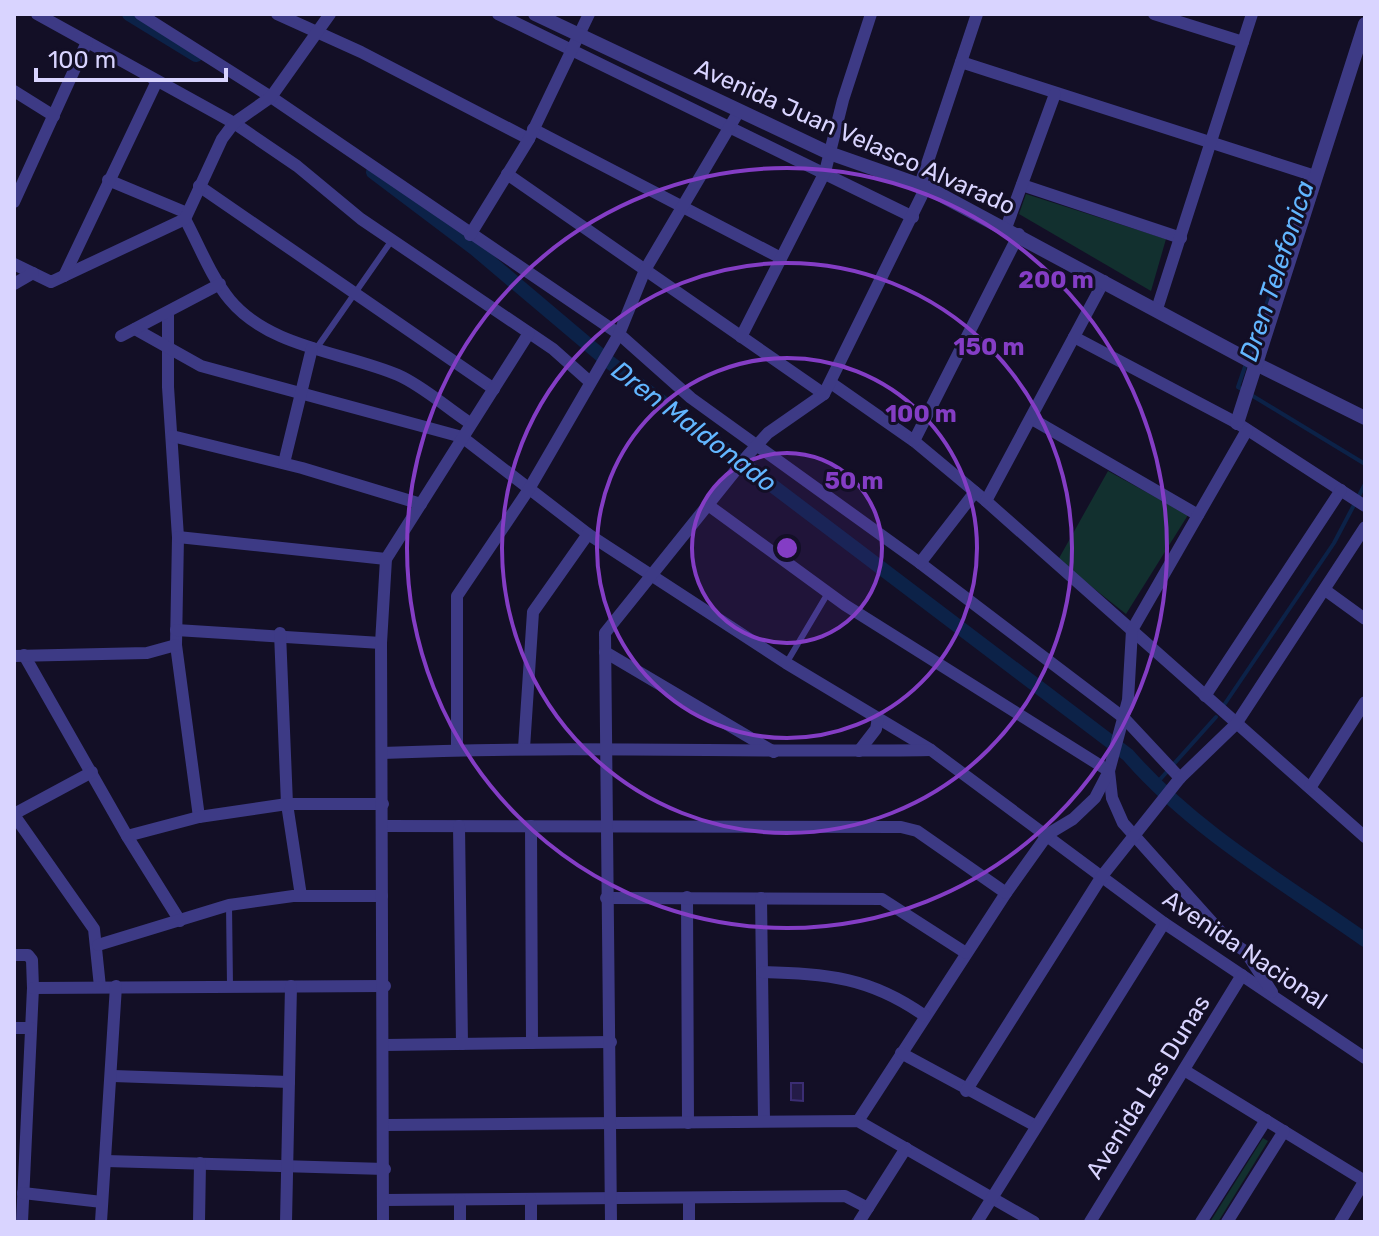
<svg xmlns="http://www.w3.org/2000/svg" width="1379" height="1236" viewBox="0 0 1379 1236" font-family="Rubik,sans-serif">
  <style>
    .green { fill: #12302f }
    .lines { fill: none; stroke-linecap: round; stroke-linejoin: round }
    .stream { stroke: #0c2248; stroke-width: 4 }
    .canal { stroke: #0c2248; stroke-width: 14 }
    .building { fill: #241b47; stroke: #3b2d73; stroke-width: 2 }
    .service { stroke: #3d3a85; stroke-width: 6 }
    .minor { stroke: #3d3a85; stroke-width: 12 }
    .tertiary { stroke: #3d3a85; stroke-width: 14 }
    .ring { fill: none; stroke: #843dc5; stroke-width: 4 }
    .labels { text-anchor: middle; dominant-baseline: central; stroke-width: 6; stroke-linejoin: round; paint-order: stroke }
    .street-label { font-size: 24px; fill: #d9d4ff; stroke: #130f26 }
    .water-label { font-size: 26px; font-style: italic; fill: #62b6ff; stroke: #130f26 }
    .centre { fill: #843dc5; stroke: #130f26; stroke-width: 4 }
    .ring-label { font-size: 24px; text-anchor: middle; font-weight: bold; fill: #843dc5; stroke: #130f26; stroke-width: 6; stroke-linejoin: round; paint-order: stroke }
  </style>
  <rect width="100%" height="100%" fill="#130f26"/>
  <g class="green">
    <polygon points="1026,194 1166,239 1151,291 1019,214"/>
    <polygon points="1108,471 1188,515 1126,614 1058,560"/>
    <polygon points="1263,1138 1268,1141 1218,1222 1210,1222"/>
  </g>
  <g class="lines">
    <g class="stream">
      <polyline points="1296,218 1238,387 1365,464"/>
      <polyline points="1224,705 1334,543 1365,484"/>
      <polyline points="1155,785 1216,717"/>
    </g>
    <g class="canal">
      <polyline points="129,14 196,55"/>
      <path d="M 373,172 L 475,249 L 604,358 L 1128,755 C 1194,831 1283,882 1365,940"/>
    </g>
  </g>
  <polygon class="building" points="791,1083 803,1083 803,1101 791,1100"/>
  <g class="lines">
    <g class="service">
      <polyline points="316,349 392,240"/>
      <polyline points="787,662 828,593"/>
      <polyline points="229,905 230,986"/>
    </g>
    <g class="minor">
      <polyline points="37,14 234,123 297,166 361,219 553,349 590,382"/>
      <polyline points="140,14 271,97 619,334 691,398 920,563 1124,718 1180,778"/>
      <polyline points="277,14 361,52 529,139"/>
      <polyline points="498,14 913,217"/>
      <polyline points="1154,14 1243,42"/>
      <polyline points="961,62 1315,176"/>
      <polyline points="14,91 54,116"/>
      <polyline points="533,129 781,258"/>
      <polyline points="507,174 824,394"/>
      <polyline points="108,180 187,213"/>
      <polyline points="920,185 977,14"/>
      <polyline points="1022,185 1181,238"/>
      <polyline points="199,186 494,389"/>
      <polyline points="14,202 87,42"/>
      <path d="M 185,219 C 199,245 211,277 230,300 C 270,348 344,352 398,375 C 423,386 447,408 470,423"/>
      <polyline points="1006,228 1055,94"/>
      <polyline points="470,235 529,139 589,14"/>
      <polyline points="14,264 51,282 185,219 222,139 234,123 271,97 330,14"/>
      <polyline points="64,276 157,81"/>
      <polyline points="14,284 33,273"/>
      <polyline points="1157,309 1252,14"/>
      <polyline points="168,312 168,387 178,537 176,645 199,817"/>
      <polyline points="135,329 201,366 462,437 588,534 786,663 931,750 1164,923 1365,1058"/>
      <polyline points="121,336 220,284"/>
      <polyline points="741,337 825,172 843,100 871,14"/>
      <polyline points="1074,337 1237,423 1365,506"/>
      <polyline points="831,383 914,441 986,501 1365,837"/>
      <polyline points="1032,419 1198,515"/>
      <polyline points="1247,430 1132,630 1128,700 1109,771 1112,798 1123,823 1228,940 1245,951 1272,992"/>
      <polyline points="172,436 302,468 421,504"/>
      <polyline points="914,441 1019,234"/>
      <polyline points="284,463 312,348"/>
      <polyline points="986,501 1104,281"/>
      <polyline points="708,505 845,605 1109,771 1095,798 1073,819 1048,834 1006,893 858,1121"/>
      <polyline points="178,537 386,559"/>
      <polyline points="920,563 975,492"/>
      <polyline points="1325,590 1365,619"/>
      <polyline points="176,630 381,643"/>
      <polyline points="280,633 287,804 301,896"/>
      <polyline points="605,652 774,752"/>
      <polyline points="24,655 127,836 180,921"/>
      <polyline points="14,656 147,653 176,645"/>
      <polyline points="1205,696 1341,490"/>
      <polyline points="524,748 533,612 588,534"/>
      <polyline points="457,750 457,596 529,489 619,334 645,270 739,111"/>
      <polyline points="859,751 876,729 878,718"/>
      <path d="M 382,753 C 565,745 748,753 931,750"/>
      <polyline points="1310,788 1365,702"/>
      <polyline points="14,814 92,772"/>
      <polyline points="14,815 94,929 100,987"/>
      <polyline points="383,826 901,827 917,831 1006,893"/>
      <polyline points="459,826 462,1044"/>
      <polyline points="531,826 532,1043"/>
      <polyline points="127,836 199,817 287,804 383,804"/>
      <polyline points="687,897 688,1123"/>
      <polyline points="606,898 882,899 966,953"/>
      <polyline points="761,898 764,1120"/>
      <polyline points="98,945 229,905 293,896 382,896"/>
      <polyline points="14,955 28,955 32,960 33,988 22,1222"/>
      <path d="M 762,972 C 828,974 870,977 925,1016"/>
      <polyline points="33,988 385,986"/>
      <polyline points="14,1028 31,1028"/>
      <polyline points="385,1045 611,1042"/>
      <polyline points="901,1053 1036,1126"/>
      <polyline points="1184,1070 1365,1181"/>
      <polyline points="113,1076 289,1082"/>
      <polyline points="966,1091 1102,876 1180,778 1236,724 1365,527"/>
      <polyline points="386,1125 858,1121 1034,1222"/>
      <polyline points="106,1161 385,1169"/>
      <polyline points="23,1193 102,1202"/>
      <polyline points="689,1198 689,1222"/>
      <polyline points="384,1200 845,1196 868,1208"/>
      <polyline points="101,1222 116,986"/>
      <polyline points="199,1222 200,1163"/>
      <polyline points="286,1222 291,986"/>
      <polyline points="383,1222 381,643 386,559 529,333"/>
      <polyline points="460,1222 460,1200"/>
      <polyline points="531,1222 531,1199"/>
      <polyline points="611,1222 605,633 748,455 768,433 824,394 926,187"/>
      <polyline points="859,1222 906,1148"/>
      <polyline points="977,1222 1164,923"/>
      <polyline points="1090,1222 1242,975"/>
      <polyline points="1201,1222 1266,1120"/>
      <polyline points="1227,1222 1284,1131"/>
      <polyline points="1340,1222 1365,1180"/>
    </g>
    <g class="tertiary">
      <polyline points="535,14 829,153 926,187 1254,363 1365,418"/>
      <polyline points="1237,423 1365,24"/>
    </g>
  </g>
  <circle cx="787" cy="548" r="95" fill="#843dc5" fill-opacity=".12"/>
  <g class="ring">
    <circle cx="787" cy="548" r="95"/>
    <circle cx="787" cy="548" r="190"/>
    <circle cx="787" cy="548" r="285"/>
    <circle cx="787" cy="548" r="380"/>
  </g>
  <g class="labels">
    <g class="street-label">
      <text transform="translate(855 137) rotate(24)">Avenida Juan Velasco Alvarado</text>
      <text transform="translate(1245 950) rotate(34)">Avenida Nacional</text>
      <text transform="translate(1148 1087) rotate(-58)">Avenida Las Dunas</text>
    </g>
    <g class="water-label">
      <text transform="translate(1277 271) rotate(-72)">Dren Telefonica</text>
      <text transform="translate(694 427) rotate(37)">Dren Maldonado</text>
    </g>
  </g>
  <circle cx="787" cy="548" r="12" class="centre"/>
  <g class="ring-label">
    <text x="1056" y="288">200 m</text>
    <text x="989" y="355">150 m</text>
    <text x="921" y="422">100 m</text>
    <text x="854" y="489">50 m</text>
  </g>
  <rect width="1379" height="1236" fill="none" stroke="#d9d4ff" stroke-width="32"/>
  <path d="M36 68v12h190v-12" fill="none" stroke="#d9d4ff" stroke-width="4"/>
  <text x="48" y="68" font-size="24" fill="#d9d4ff" stroke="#130f26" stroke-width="6" paint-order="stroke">100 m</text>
</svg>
